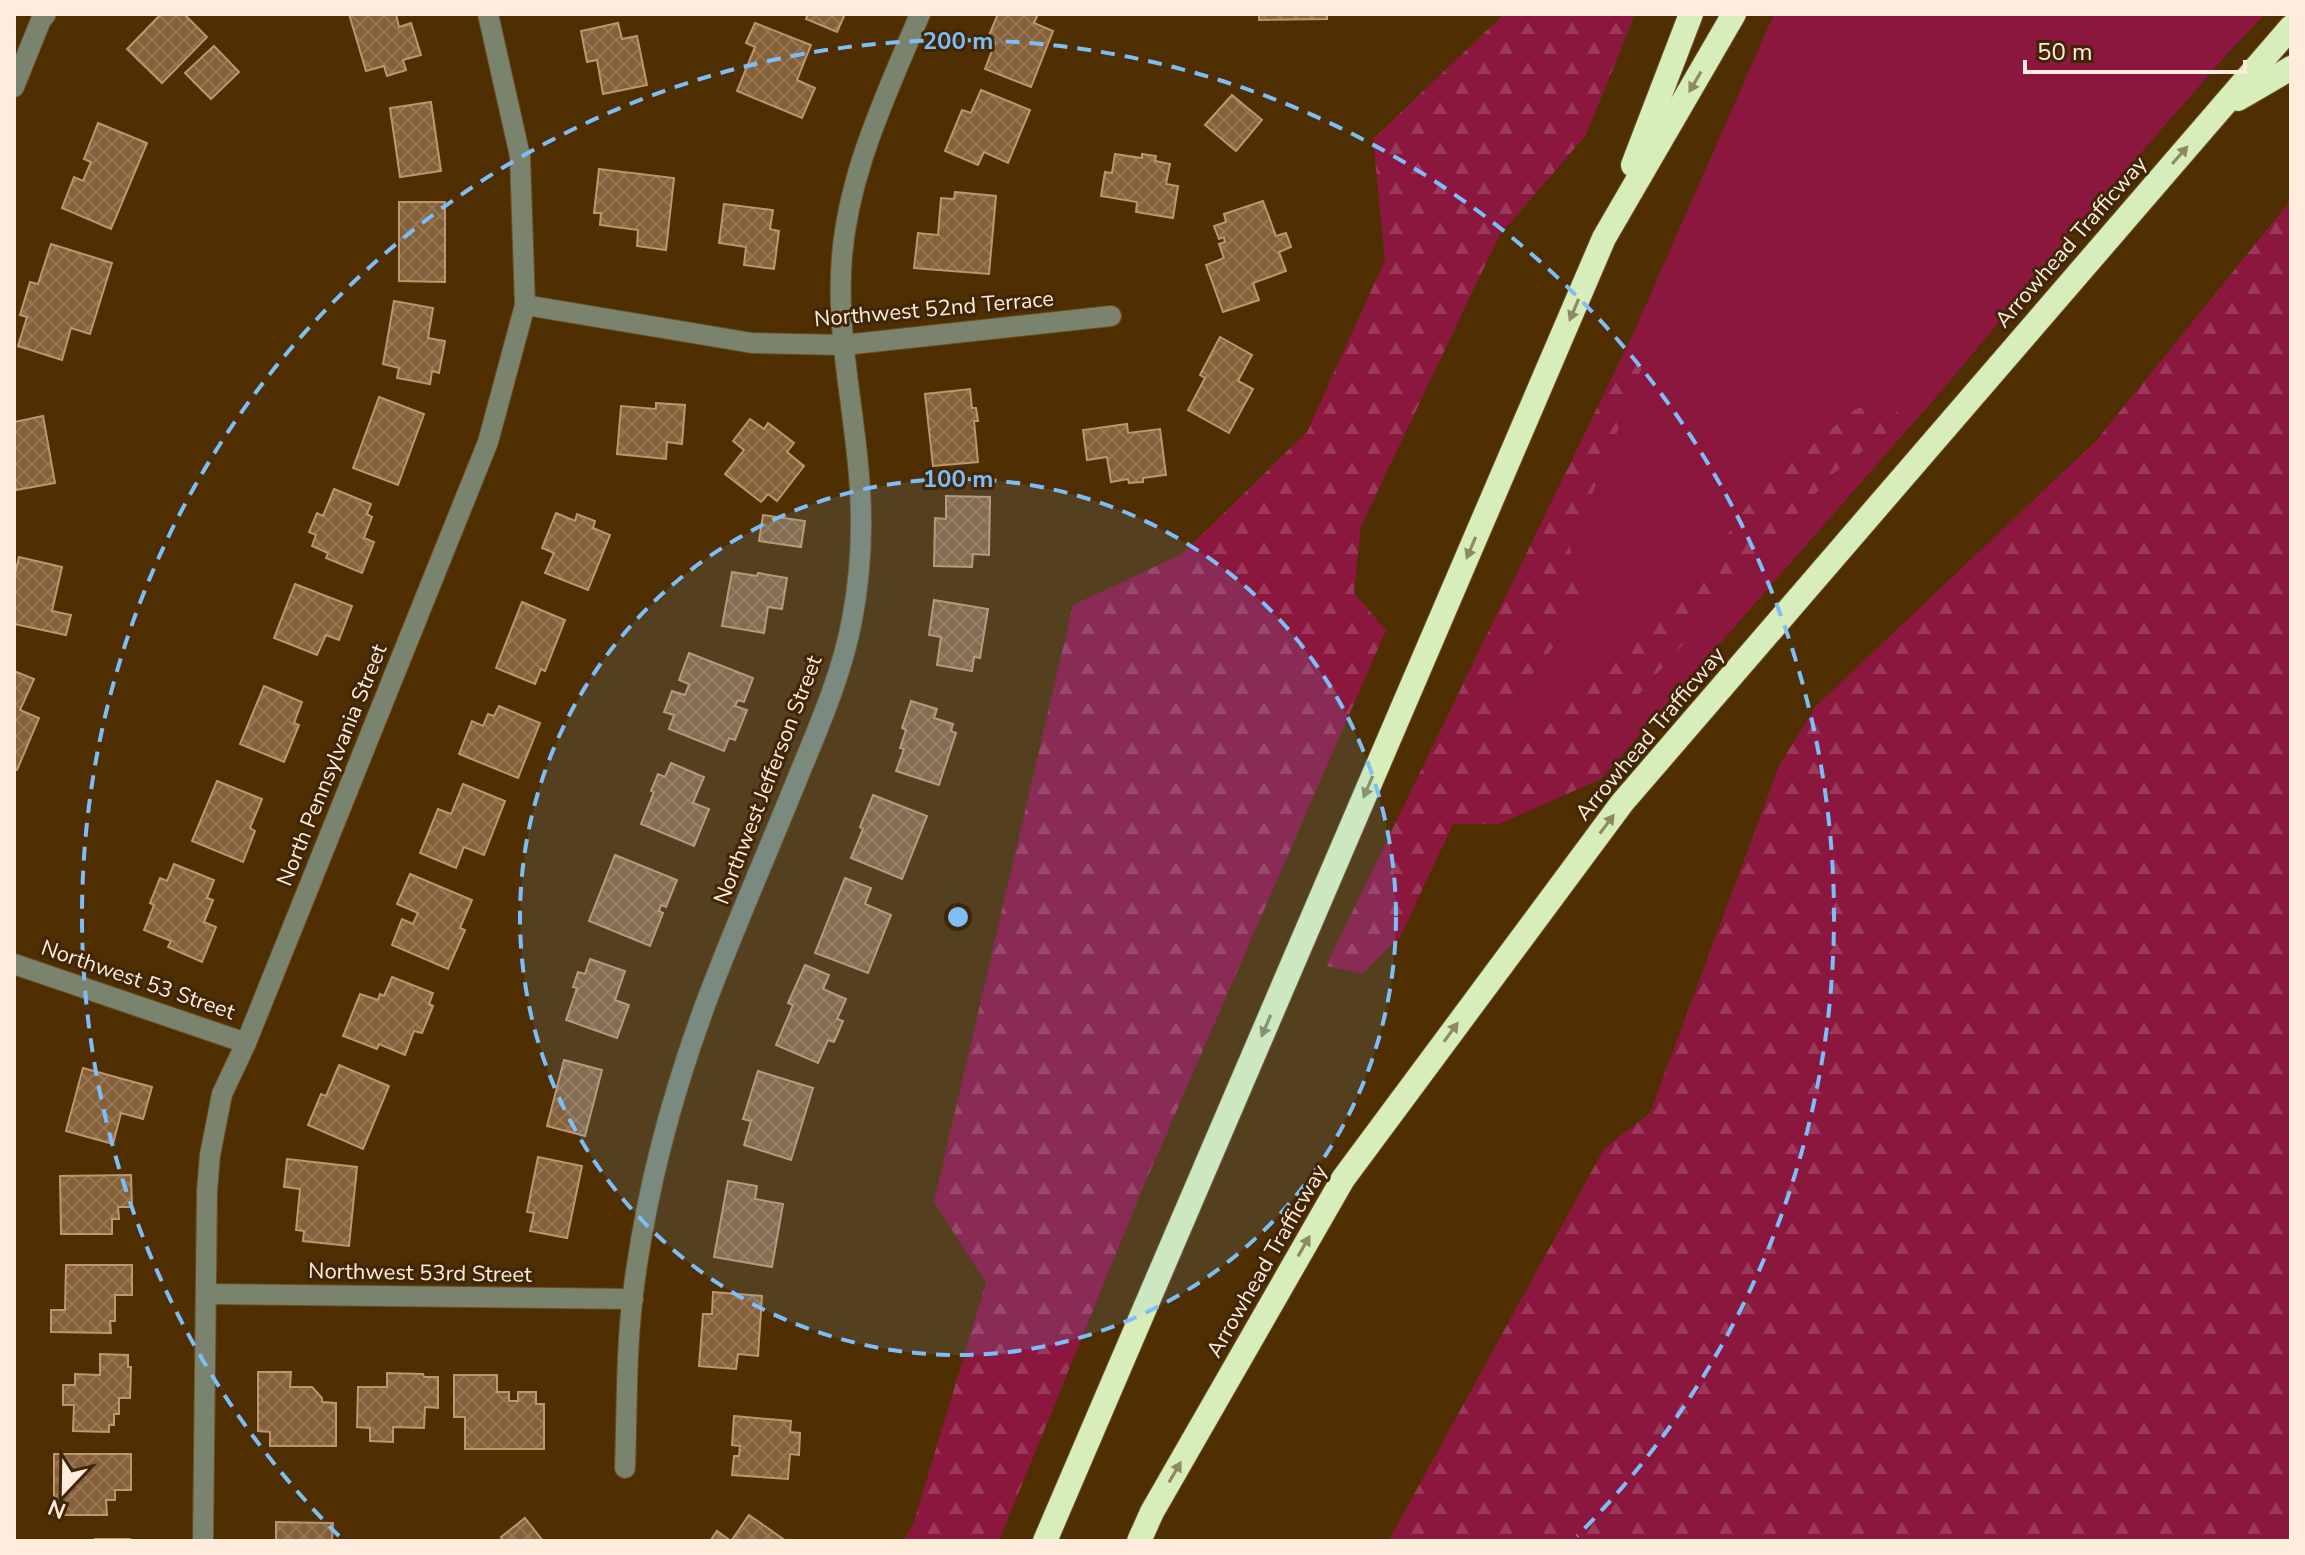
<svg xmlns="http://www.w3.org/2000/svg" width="2305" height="1555" viewBox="0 0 2305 1555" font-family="'Nunito Sans',sans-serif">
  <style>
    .grass { fill: #8b173f }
    .forest { fill: url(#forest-firs) }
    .building { fill: url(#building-cross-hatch); stroke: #be966e; stroke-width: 2 }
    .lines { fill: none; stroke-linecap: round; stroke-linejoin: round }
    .minor-casing { stroke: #6b4d24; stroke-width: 22 }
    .highway-casing { stroke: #6b4d24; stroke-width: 26 }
    .minor { stroke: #7a836e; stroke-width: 20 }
    .highway { stroke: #d7eeba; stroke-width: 24 }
    .oneway { fill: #8c8a60 }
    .ring { fill: none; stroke: #7dbef9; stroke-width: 4; stroke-dasharray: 14 10 }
    .labels { text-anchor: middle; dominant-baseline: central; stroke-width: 6; stroke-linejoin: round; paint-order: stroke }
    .street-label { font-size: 22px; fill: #feeddc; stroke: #402606 }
    .centre { fill: #7dbef9; stroke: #402606; stroke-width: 4 }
    .ring-label { font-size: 24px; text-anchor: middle; font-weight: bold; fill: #7dbef9; stroke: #402606; stroke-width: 6; stroke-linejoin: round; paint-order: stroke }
  </style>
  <defs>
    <pattern id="forest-firs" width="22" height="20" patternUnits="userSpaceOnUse" patternTransform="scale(2)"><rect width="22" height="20" fill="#8b173f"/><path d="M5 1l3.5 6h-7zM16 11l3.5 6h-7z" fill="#9c395a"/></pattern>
    <pattern id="building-cross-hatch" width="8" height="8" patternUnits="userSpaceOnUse" patternTransform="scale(2)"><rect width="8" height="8" fill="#856039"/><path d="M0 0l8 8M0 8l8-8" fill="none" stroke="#977755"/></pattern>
  </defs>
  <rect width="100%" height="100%" fill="#4f2e01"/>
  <polygon class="grass" points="1774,14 2265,14 2227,54 2121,176 1944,388 1601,779 1619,717 1833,474 1901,422 1758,490 1693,585 1608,652 1542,733 1517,731 1502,715 1584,607 1574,579 1570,546 1606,461 1649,349 1633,334"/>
  <g class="forest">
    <polygon points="1504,14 1635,14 1586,135 1499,236 1361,526 1354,593 1386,630 1142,1190 999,1541 903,1541 913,1525 986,1283 934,1202 1073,605 1182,554 1307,432 1385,260 1373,139"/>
    <polygon points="2291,200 2291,1541 1387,1541 1389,1540 1604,1149 1650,1113 1779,766 1816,706 2096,441"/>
    <polygon points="1633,334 1649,349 1606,461 1570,546 1574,579 1584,607 1502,714 1517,731 1542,733 1608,652 1693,585 1758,490 1854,410 1890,396 1901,422 1833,474 1619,717 1601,779 1499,824 1453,824 1400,937 1362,974 1326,966"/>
  </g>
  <g class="building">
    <polygon points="161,14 184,14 207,37 162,83 127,49"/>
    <polygon points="349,14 396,14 399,27 411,23 421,55 403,60 406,70 387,76 384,66 366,71"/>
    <polygon points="808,14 845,14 837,32 806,19"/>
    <polygon points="998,14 1038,14 1034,23 1053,31 1031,87 985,69 995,43 987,40"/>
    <polygon points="1259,14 1327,14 1327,19 1259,20"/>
    <polygon points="618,23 622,39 637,36 647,85 603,94 597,60 587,62 581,31"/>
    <polygon points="755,23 811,45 797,80 815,88 802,118 737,91 755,47 746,43"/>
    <polygon points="214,46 239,72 211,99 185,73"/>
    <polygon points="981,90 1030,110 1008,163 984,152 978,165 945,151 962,110 971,113"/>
    <polygon points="1232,95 1262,120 1236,151 1205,125"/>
    <polygon points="431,102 441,171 400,177 390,108"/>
    <polygon points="98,123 147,143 111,229 62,208 74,177 83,181 91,162 84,159"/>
    <polygon points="1115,154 1142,158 1142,154 1156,156 1155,161 1170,164 1166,184 1178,186 1173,218 1136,212 1137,202 1101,196 1105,172 1112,173"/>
    <polygon points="599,169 674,178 666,250 637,246 638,230 600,225 601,213 594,213"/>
    <polygon points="955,192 996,196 989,274 914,268 918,233 938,235 941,198 954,199"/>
    <polygon points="1263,201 1276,236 1286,233 1291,247 1279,252 1286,271 1253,283 1259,300 1223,312 1206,265 1224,258 1219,244 1225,242 1224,237 1219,239 1214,226 1226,222 1224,214"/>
    <polygon points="399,202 445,202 445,282 399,281"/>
    <polygon points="724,204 773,210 770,229 779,231 774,269 744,265 746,247 719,243"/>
    <polygon points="51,244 112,263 90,334 71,328 62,360 18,346 27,317 20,315 30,282 38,284"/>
    <polygon points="394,301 433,308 428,338 445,341 439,373 432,371 430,384 397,378 399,368 383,364"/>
    <polygon points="1220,337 1252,355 1238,381 1253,389 1229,433 1188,410 1205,378 1200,375"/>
    <polygon points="970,389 972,408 976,408 978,421 974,421 978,462 933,466 925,394"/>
    <polygon points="379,397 424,414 398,485 353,468"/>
    <polygon points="656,403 685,405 682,444 667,442 666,459 617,454 621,406 656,409"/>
    <polygon points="43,416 55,483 16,490 14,477 14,422"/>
    <polygon points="750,419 764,429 768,423 794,443 787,452 804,466 777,501 768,494 761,502 725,474 744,450 733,441"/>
    <polygon points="1127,424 1128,433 1160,429 1166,475 1143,478 1143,482 1129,483 1128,479 1111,482 1107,457 1087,460 1083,430"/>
    <polygon points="334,489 371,504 367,514 372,517 364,538 374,542 362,573 326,558 328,553 312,546 316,535 309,532 317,513 323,516"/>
    <polygon points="946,496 990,497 989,555 973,554 972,567 934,566 935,518 946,519"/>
    <polygon points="556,513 575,521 577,514 595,521 593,528 610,535 588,590 545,573 554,553 542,548"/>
    <polygon points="763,515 805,521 801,547 759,541"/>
    <polygon points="19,557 62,567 52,611 71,615 66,635 14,624 14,578"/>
    <polygon points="732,572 757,576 758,573 787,578 782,609 768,607 764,633 722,626"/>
    <polygon points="295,584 352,606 339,640 326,635 317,655 274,638"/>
    <polygon points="934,600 988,609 980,658 974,657 972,671 937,665 941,637 929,635"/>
    <polygon points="522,602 565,620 545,671 541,669 535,684 496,668"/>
    <polygon points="689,653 753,678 744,702 738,700 735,706 747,710 735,740 729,738 724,751 669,729 674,715 664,712 672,691 685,695 689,684 679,680"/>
    <polygon points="14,671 34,679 20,710 39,718 17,770 14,769"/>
    <polygon points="264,686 302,702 294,723 299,725 284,762 240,744"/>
    <polygon points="911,701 937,709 934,718 953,724 951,731 956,733 939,785 896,771 904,749 900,748 906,730 902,728"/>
    <polygon points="499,706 540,723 518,778 459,754 472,721 483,726 488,714 494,716"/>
    <polygon points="671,763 704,777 693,803 709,809 694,846 641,824 654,792 651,791 658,774 665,777"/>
    <polygon points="217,781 262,799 250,828 255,831 243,862 192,841"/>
    <polygon points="463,784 505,801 484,855 464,847 456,868 420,853 438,809 451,814"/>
    <polygon points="873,795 927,816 902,879 851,858 863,829 860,827"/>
    <polygon points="615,855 677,880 666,907 661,905 659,911 663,913 650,946 589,921"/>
    <polygon points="174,864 214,880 207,898 213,900 204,922 216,927 202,962 168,947 171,941 144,930 154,905 150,903 160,878 167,881"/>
    <polygon points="410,874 472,900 460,928 465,930 448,969 392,945 402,919 413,924 418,913 397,904"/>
    <polygon points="845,878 871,888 865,904 891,915 868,973 815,953"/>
    <polygon points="590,959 625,971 615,1000 629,1005 617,1038 566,1020 577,988 573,987 578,972 585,974"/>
    <polygon points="805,965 829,975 823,989 846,999 837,1019 843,1021 834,1042 828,1040 818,1063 776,1045 793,1005 788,1003"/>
    <polygon points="392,977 433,993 429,1004 433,1006 422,1033 414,1031 405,1055 379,1044 377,1049 343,1036 360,994 378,1000 380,994 384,996"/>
    <polygon points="564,1060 602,1070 585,1136 547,1126"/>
    <polygon points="339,1065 389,1086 363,1149 308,1125 321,1094 326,1096"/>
    <polygon points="83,1068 152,1087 143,1119 121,1113 113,1144 66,1131"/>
    <polygon points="758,1071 813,1088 791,1160 744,1145 751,1121 743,1119"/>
    <polygon points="538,1157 582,1166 567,1238 530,1231 534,1213 527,1212"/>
    <polygon points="287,1159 357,1167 349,1246 303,1241 304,1231 296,1230 300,1189 284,1187"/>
    <polygon points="131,1175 132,1207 118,1207 119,1219 112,1219 112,1234 61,1234 60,1176"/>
    <polygon points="728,1181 757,1186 755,1199 783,1204 772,1267 714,1257"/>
    <polygon points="66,1265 132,1265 132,1295 115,1295 115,1321 110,1321 111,1333 51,1332 51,1310 65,1310"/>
    <polygon points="713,1292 762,1296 758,1356 738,1354 736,1369 699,1366 703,1314 712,1314"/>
    <polygon points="100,1354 128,1355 128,1367 131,1367 130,1398 119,1398 119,1414 114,1414 114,1425 109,1425 109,1432 73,1431 74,1405 63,1405 63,1385 75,1385 75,1374 100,1375"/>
    <polygon points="258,1372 291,1372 290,1387 312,1387 322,1398 322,1402 336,1403 336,1446 270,1446 270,1432 258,1431"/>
    <polygon points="387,1373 423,1374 424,1377 438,1377 438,1408 425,1407 424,1428 393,1427 393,1442 370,1441 370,1428 357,1427 358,1387 387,1387"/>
    <polygon points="454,1375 497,1375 497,1392 509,1392 509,1401 518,1401 518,1392 536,1392 536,1404 544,1404 544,1449 465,1449 465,1417 454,1417"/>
    <polygon points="734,1416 791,1421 790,1432 800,1433 799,1455 790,1454 788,1479 732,1475 734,1456 739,1456 740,1446 732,1445"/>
    <polygon points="54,1454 131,1454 131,1490 115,1490 115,1500 106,1500 107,1515 54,1515"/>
    <polygon points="749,1515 786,1541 710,1541 717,1531 731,1541"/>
    <polygon points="525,1518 543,1541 503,1541 501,1537"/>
    <polygon points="276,1522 333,1523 332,1541 276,1541"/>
    <rect x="95" y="1539" width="35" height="2"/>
  </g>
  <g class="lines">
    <defs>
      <g id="minor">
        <polyline points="14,87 41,20 46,14"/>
        <polyline points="525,305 752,343 844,345 1111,316"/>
        <polyline points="14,964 246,1043"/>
        <polyline points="206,1294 633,1299"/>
        <path d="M 625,1468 C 627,1410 626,1351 633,1294 C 645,1196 670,1101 704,1008 C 733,930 767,854 798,777 C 819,726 842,674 852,620 C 861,573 863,523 859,476 C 854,409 838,341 841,273 C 844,181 885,98 920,14"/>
        <polyline points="203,1541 207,1191 210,1155 222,1094 246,1043 488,442 525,305 520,156 488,14"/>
      </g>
      <g id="highway">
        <polyline points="2238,99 2291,68"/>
        <polyline points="1633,165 1691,14"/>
        <polyline points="1045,1541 1604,238 1734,14"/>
        <polyline points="1139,1541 1152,1512 1343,1179 1622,803 2291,27"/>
      </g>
    </defs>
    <use href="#minor" class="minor-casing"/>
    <use href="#highway" class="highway-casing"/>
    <use href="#minor" class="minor"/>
    <use href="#highway" class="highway"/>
  </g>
  <defs><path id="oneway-solid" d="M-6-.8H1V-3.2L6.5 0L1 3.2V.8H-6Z" transform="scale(2)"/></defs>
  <g class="oneway">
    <use href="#oneway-solid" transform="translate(1695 82) rotate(120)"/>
    <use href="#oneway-solid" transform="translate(2180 155) rotate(-49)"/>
    <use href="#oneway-solid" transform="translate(1574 310) rotate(113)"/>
    <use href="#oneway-solid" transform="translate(1471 548) rotate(113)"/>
    <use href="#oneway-solid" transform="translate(1368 787) rotate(113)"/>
    <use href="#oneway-solid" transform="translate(1607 824) rotate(-53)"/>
    <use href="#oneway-solid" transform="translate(1266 1026) rotate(113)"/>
    <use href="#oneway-solid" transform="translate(1451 1032) rotate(-54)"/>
    <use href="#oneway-solid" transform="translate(1304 1246) rotate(-60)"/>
    <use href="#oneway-solid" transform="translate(1175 1472) rotate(-60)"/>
  </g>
  <circle cx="958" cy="917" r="438" fill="#7dbef9" fill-opacity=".12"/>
  <g class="ring">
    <circle cx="958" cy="917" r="438"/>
    <path d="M339 1536A876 876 0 1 1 1577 1536"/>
  </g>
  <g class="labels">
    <g class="street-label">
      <text transform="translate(2071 242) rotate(-49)">Arrowhead Trafficway</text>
      <text transform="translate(934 309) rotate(-5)">Northwest 52nd Terrace</text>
      <text transform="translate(1650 734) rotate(-50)">Arrowhead Trafficway</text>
      <text transform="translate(332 765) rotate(-68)">North Pennsylvania Street</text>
      <text transform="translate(768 780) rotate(-69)">Northwest Jefferson Street</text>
      <text transform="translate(138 980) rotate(19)">Northwest 53 Street</text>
      <text transform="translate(1267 1261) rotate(-60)">Arrowhead Trafficway</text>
      <text transform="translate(420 1273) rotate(1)">Northwest 53rd Street</text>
    </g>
  </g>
  <circle cx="958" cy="917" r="12" class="centre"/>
  <g class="ring-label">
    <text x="958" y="49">200 m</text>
    <text x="958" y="487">100 m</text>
  </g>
  <rect width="2305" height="1555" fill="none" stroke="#feeddc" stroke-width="32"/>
  <g transform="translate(64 1491) rotate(202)" stroke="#402606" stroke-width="6" paint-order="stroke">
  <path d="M0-6L14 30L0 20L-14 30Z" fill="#feeddc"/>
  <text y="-12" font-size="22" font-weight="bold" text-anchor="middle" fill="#feeddc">N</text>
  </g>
  <path d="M2025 60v12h220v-12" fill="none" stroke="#feeddc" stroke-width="4"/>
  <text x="2037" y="60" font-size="24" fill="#feeddc" stroke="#402606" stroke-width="6" paint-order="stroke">50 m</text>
</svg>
